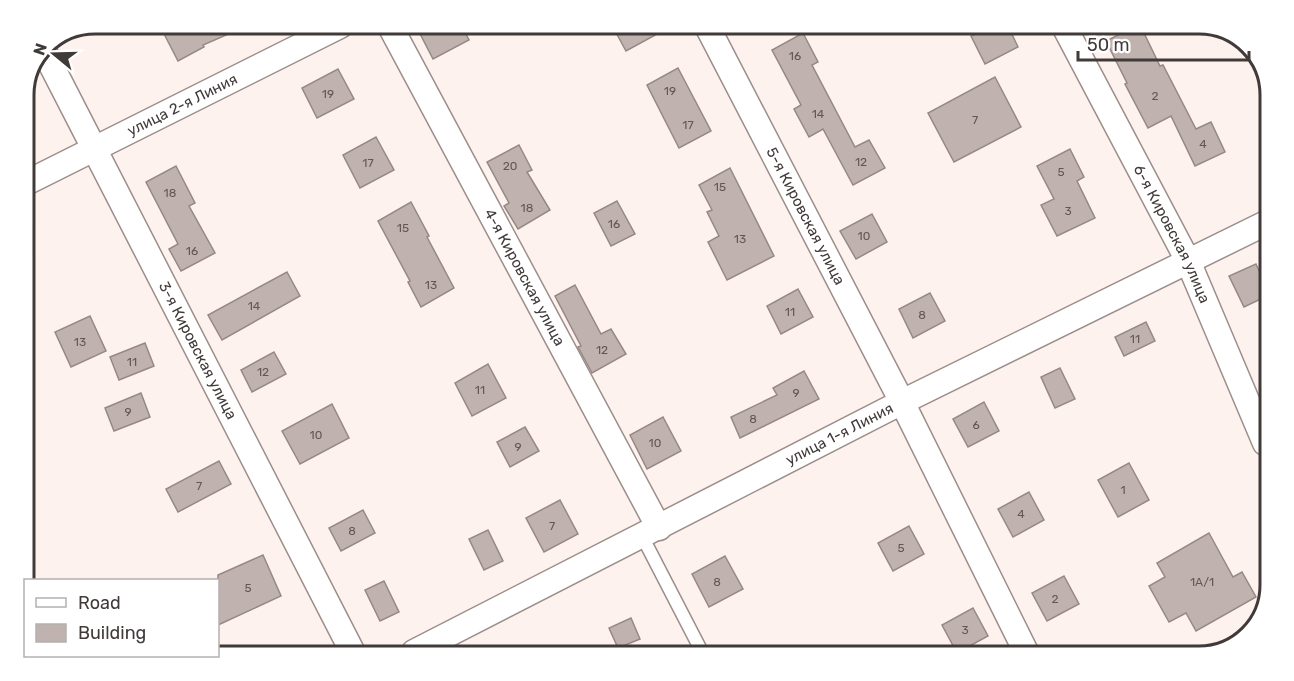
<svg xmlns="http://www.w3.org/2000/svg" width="1294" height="681" viewBox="0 0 1294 681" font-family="Rubik,sans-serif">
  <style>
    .building { fill: #c0b2ae; stroke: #968985; stroke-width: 1.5 }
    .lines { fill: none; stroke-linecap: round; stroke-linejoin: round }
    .service-casing { stroke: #9c8e8a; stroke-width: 15 }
    .minor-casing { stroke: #9c8e8a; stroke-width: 27 }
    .service { stroke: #fff; stroke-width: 12 }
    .minor { stroke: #fff; stroke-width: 24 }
    .labels { text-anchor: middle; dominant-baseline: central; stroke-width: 4.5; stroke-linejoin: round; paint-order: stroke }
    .number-label { font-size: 12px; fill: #605856 }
    .street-label { font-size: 15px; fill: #403a39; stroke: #fff }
    .rim { fill: none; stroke: #403a39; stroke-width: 3 }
  </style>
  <rect width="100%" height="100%" fill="#fef2ef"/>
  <g class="building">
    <polygon points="174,25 249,25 203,45 204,47 178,61 162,30"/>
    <polygon points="416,26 462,26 469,40 433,59"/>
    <polygon points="613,27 646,28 668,28 626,51"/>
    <polygon points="984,30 1010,30 1018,47 985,64 971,36"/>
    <polygon points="1126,31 1143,31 1160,66 1163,65 1196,129 1211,122 1225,152 1195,166 1171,116 1148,128 1125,84 1127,83 1106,41"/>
    <polygon points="803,33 818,62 812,65 855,147 869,140 885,168 853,185 823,129 809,137 794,109 801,105 772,50"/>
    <polygon points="678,68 711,131 679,148 647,85"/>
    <polygon points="338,69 354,99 317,118 302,88"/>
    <polygon points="995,77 1021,127 954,162 928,113"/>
    <polygon points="376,137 394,170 360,188 343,155"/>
    <polygon points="519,145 532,170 527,172 550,210 518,229 504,206 509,203 487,162"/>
    <polygon points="1070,149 1084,177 1077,181 1095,218 1057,236 1041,205 1054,199 1037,166"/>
    <polygon points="176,166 195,203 189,206 215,253 181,271 169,249 178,244 146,182"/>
    <polygon points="730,168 774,256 727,280 708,242 719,236 707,212 712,210 699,185"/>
    <polygon points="617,201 635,234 611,246 594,213"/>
    <polygon points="411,202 429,236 427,237 454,288 421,307 408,282 410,281 378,221"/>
    <polygon points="872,214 887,242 856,259 840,231"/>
    <polygon points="1256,264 1267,288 1267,296 1244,307 1229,276"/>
    <polygon points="287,272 300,296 222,340 208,315"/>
    <polygon points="575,285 601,334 611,329 626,354 592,373 578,347 581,346 555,296"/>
    <polygon points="798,289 813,317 781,334 767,306"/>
    <polygon points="930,293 945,321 913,338 899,309"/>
    <polygon points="90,316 106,351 71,367 55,332"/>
    <polygon points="1146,322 1155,341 1124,356 1115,337"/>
    <polygon points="145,343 154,366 119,380 110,357"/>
    <polygon points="274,352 286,374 252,392 241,370"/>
    <polygon points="488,364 506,398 472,416 455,383"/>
    <polygon points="1060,368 1075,399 1055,408 1041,377"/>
    <polygon points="804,371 819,399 740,438 731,417 777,395 773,388"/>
    <polygon points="141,393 150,417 114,431 105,408"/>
    <polygon points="984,402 999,431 968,447 953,419"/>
    <polygon points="332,404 349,438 300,464 282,431"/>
    <polygon points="663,417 681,451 647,469 630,435"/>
    <polygon points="525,427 539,451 510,467 497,442"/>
    <polygon points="219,461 231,484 178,512 166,489"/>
    <polygon points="1129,463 1149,500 1118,517 1098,480"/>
    <polygon points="1029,492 1044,520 1013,537 998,509"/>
    <polygon points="560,500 578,534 544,552 526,518"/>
    <polygon points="363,510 375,533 341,551 329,528"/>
    <polygon points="909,526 924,554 893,571 878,543"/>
    <polygon points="488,530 503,561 484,570 469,539"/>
    <polygon points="1209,533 1233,577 1242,572 1256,597 1196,631 1186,613 1169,622 1149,586 1165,577 1157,563"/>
    <polygon points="263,555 281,596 218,625 218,575"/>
    <polygon points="725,556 743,589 709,607 692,574"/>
    <polygon points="1064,576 1079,604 1047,621 1032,593"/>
    <polygon points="384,581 399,612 380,621 365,590"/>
    <polygon points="973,608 988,636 957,653 942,625"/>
    <polygon points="631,618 640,639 618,648 609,628"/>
  </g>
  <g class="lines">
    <defs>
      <polyline id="service" points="642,536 703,654"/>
      <g id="minor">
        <path id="s1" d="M 390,26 L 659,528"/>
        <path id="s2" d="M 708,28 L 902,402 L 1028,656"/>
        <path id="s3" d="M 1066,30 L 1188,261 L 1265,443"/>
        <path id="s4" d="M 43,49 L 352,651"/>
        <path id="s5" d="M 24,184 L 340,26"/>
        <path id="s6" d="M 414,652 L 902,402 L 1268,222"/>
      </g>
    </defs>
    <use href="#service" class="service-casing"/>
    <use href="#minor" class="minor-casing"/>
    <use href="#service" class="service"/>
    <use href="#minor" class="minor"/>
  </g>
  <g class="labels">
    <g class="number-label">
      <text x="795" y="56">16</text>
      <text x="670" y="91">19</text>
      <text x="328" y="94">19</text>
      <text x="1155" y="96">2</text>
      <text x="818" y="114">14</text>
      <text x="975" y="120">7</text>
      <text x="688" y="125">17</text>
      <text x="1203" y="144">4</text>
      <text x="861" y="162">12</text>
      <text x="368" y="163">17</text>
      <text x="510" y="166">20</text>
      <text x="1061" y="172">5</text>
      <text x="720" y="187">15</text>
      <text x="170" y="193">18</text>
      <text x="527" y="208">18</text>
      <text x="1068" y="211">3</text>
      <text x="614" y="224">16</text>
      <text x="403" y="228">15</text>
      <text x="864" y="236">10</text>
      <text x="740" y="239">13</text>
      <text x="192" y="251">16</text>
      <text x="431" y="285">13</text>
      <text x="254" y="306">14</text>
      <text x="790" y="312">11</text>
      <text x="922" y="315">8</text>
      <text x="1135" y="339">11</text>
      <text x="80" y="342">13</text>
      <text x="602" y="350">12</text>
      <text x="132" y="362">11</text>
      <text x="263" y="372">12</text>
      <text x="480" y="390">11</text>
      <text x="796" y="393">9</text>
      <text x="128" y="412">9</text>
      <text x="753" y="419">8</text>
      <text x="976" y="425">6</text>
      <text x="316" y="435">10</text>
      <text x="655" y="443">10</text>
      <text x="518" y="447">9</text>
      <text x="199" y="486">7</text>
      <text x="1123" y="490">1</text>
      <text x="1021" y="514">4</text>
      <text x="552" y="526">7</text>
      <text x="352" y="531">8</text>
      <text x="901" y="548">5</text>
      <text x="717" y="582">8</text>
      <text x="1202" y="582">1А/1</text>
      <text x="248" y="588">5</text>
      <text x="1055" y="599">2</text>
      <text x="965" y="630">3</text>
    </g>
    <g class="street-label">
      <text stroke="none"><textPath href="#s5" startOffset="177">улица 2-я Линия</textPath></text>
      <text stroke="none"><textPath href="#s2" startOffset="212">5-я Кировская улица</textPath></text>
      <text stroke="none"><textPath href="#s3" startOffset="230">6-я Кировская улица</textPath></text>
      <text stroke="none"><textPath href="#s1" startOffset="285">4-я Кировская улица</textPath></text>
      <text stroke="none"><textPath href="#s4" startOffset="339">3-я Кировская улица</textPath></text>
      <text stroke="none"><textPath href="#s6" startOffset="478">улица 1-я Линия</textPath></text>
    </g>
  </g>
  <path d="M0 0H1294V681H0ZM95 34H1199A61 61 0 0 1 1260 95V585A61 61 0 0 1 1199 646H95A61 61 0 0 1 34 585V95A61 61 0 0 1 95 34Z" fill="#fff" fill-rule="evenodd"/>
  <path class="rim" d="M95 34H1199A61 61 0 0 1 1260 95V585A61 61 0 0 1 1199 646H95A61 61 0 0 1 34 585V95A61 61 0 0 1 95 34Z"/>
  <rect x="24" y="579" width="195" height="78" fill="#ffffff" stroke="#b3b0b0" stroke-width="1.5"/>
  <rect x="36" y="598" width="30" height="9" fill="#ffffff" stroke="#b3b0b0" stroke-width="1.5"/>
  <text x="78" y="609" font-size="18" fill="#403a39">Road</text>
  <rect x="36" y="624" width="30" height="18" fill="#c0b2ae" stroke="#b3b0b0" stroke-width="1.5"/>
  <text x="78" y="639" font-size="18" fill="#403a39">Building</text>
  <g transform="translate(54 54) rotate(289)" stroke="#ffffff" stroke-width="4.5" paint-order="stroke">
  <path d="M0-4.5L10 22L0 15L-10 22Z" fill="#403a39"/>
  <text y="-9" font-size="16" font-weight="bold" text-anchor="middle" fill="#403a39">N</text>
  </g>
  <path d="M1078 51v9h171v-9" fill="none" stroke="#403a39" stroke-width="3"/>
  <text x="1087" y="51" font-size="18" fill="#403a39" stroke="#ffffff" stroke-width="4.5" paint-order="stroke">50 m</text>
</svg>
